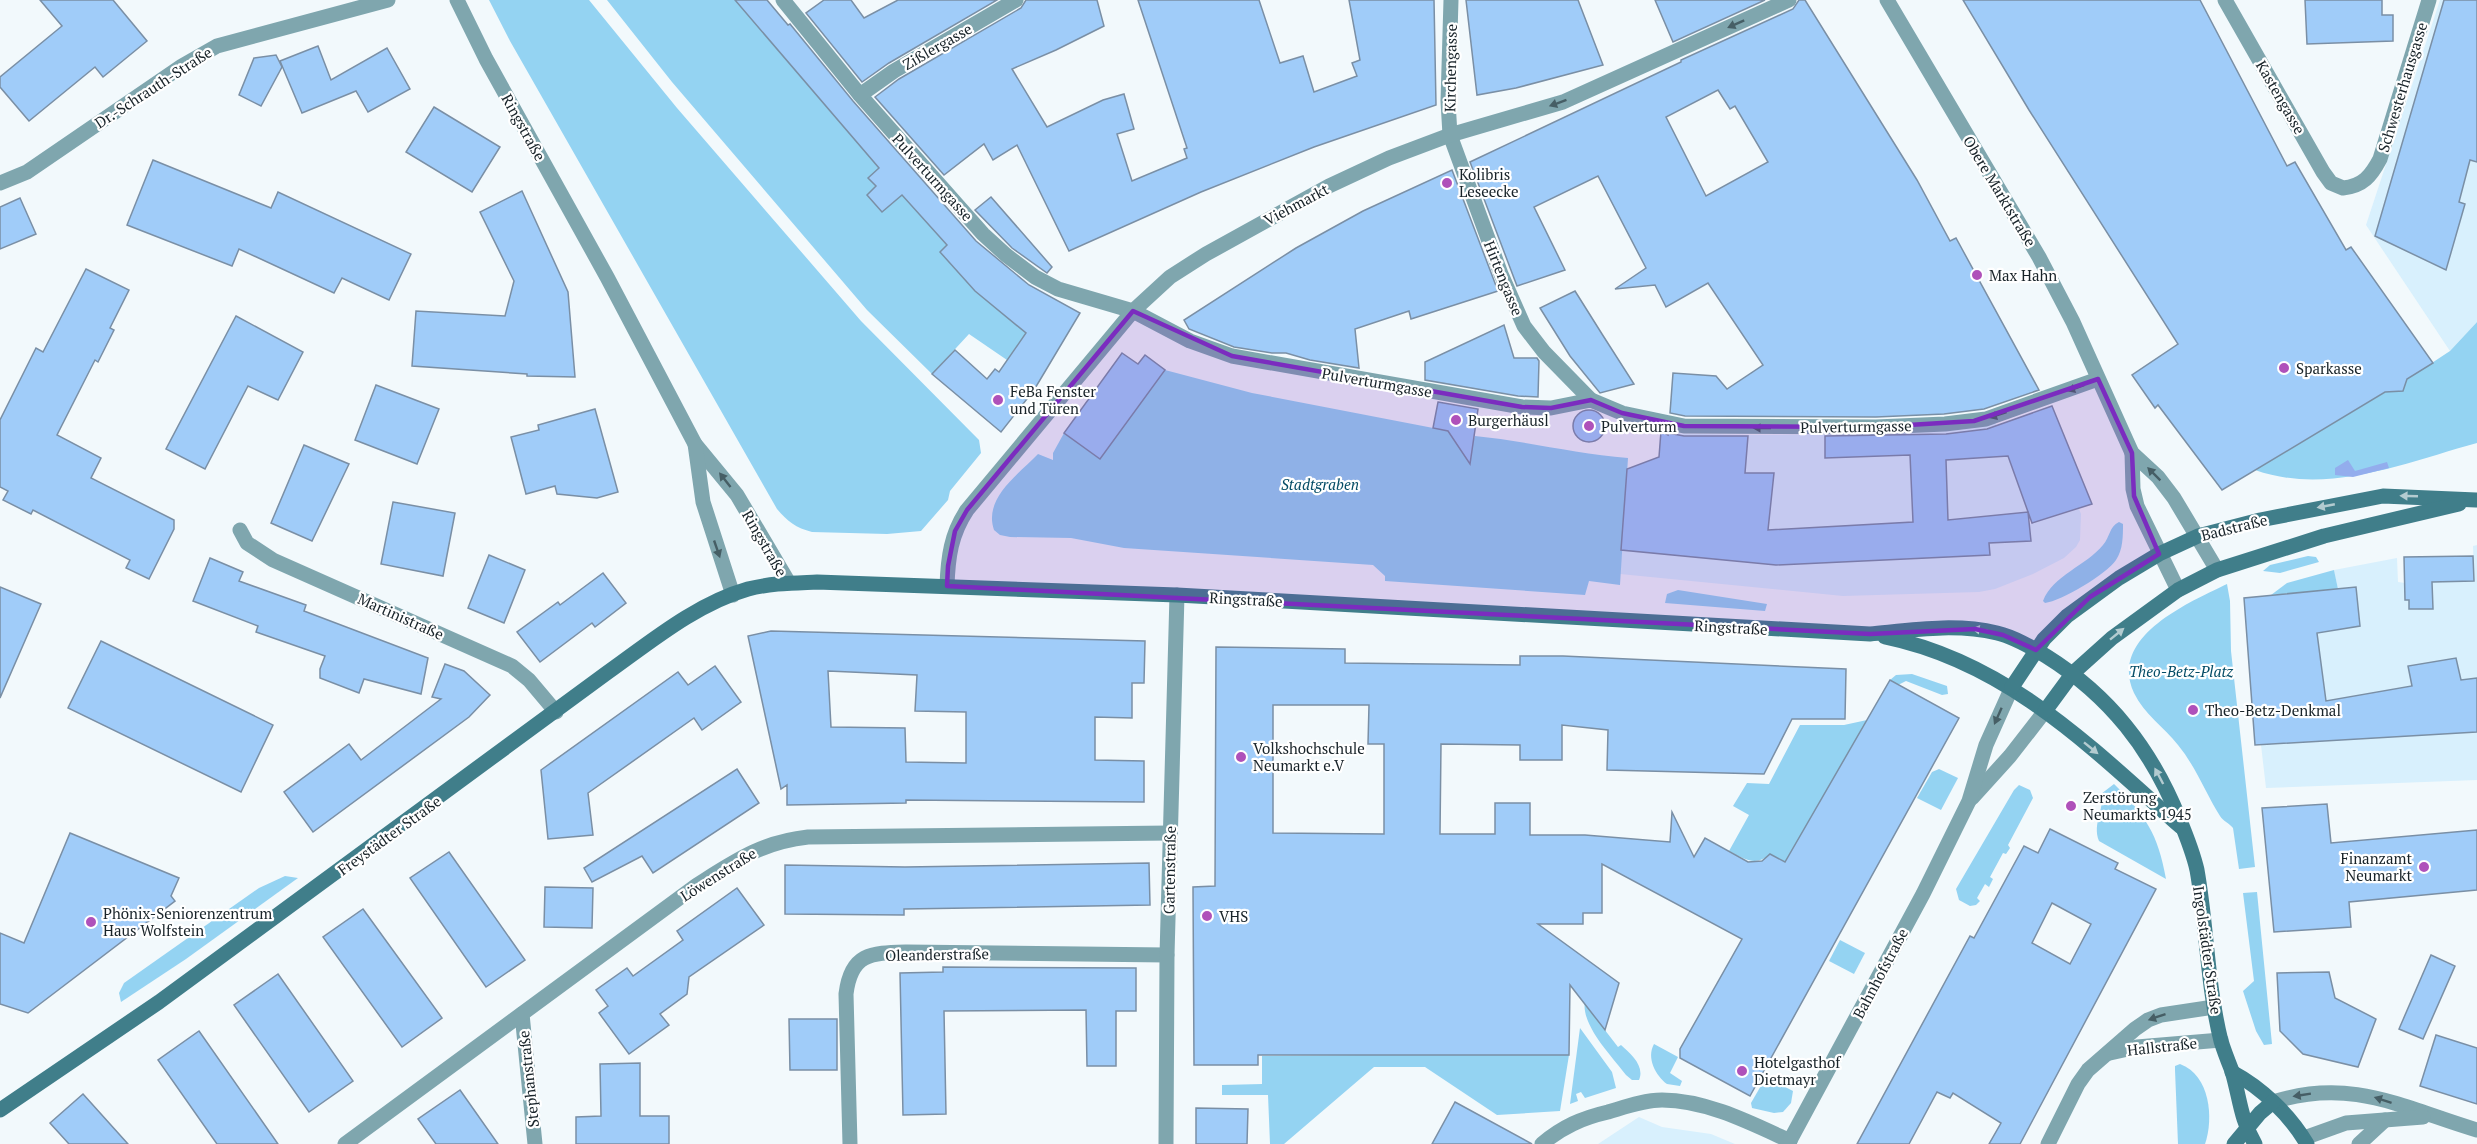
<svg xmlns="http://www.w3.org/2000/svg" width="2477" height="1144" viewBox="0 0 2477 1144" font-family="'PT Serif',serif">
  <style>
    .built { fill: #d8f0fd }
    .green { fill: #94d3f2 }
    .water { fill: #93aded }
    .building { fill: #a0ccf9; stroke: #7a8fa5; stroke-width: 1.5; fill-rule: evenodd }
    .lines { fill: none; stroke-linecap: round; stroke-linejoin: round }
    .street { stroke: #7fa6ae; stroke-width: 15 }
    .secondary { stroke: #407e8a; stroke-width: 15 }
    .oneway { fill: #465e65 }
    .oneway2 { fill: #b3cbd0 }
    .marked { fill: #7b2cbf; fill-opacity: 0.2; stroke: #7b2cbf; stroke-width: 4.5; stroke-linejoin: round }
    .poi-dot { fill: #af51ba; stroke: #fff; stroke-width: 2 }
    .labels { text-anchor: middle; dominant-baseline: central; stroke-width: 4.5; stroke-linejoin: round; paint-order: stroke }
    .street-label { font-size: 15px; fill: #182329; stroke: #fff }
    .poi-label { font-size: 15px; fill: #182329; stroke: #fff; text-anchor: start }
    .park-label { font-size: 15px; font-style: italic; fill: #044c66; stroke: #fff }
  </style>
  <rect width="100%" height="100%" fill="#f2f9fc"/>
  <g class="built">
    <polygon points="2440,0 2477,0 2477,322 2450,351 2366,225"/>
    <polygon points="1995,421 2028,512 2029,524 2079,509 2081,514 2080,540 2076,547 2064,558 2033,574 1995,589 1979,592 1843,596 1620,574 1627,469 1659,457 1661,433 1748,435 1882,434 1978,425"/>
    <polygon points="2477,545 2477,780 2266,788 2261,745 2255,745 2244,598 2338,589 2334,570 2397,558 2398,582 2405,583 2405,599 2409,600 2409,609 2433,609 2432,582 2474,581 2473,546"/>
    <polygon points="1639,1117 1662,1127 1711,1134 1735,1144 1598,1144"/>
  </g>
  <g class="green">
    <path d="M 489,0 L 589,0 L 677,108 L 861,321 L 979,440 L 981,453 L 950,491 L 948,500 L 921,531 L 887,534 L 812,532 C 796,528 787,521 777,509 L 510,41 Z"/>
    <polygon points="607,0 735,0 879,168 868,178 876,186 867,195 882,212 902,195 947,245 940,252 975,291 1026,333 1007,360 969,334 932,374 867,310 672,82"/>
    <path d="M 2477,322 L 2477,443 C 2407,462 2328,496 2255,470 L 2389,390 L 2395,392 L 2403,389 L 2406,380 L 2450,351 Z"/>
    <path d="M 1165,370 L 1252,393 L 1454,432 L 1454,441 L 1459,446 L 1473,442 L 1475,436 C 1526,441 1576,454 1628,458 L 1620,585 L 1589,581 L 1585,595 L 1385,581 L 1385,576 L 1373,565 L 1124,548 L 1071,538 L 1010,537 L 1000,535 L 994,530 C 983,498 1019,474 1038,454 L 1053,460 L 1053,453 L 1064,433 L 1100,459 Z"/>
    <path d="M 2119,522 L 2123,524 C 2123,536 2123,550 2116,560 C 2107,574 2061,601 2045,603 L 2043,601 C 2053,575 2086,566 2103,545 C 2110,537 2109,527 2119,522 Z"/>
    <polygon points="2308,556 2316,557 2319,562 2280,573 2263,571 2270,565"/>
    <polygon points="2334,570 2338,589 2271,595 2287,583"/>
    <path d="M 2227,584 L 2230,601 L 2231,651 L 2255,867 L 2239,869 L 2233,828 C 2229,823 2223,821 2220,816 C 2205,792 2196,767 2178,745 C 2164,727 2144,714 2134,693 C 2108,637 2188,603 2227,584 Z"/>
    <polygon points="1678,590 1767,604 1765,611 1665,603 1667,594"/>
    <polygon points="1912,674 1947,686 1948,694 1942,695 1906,681 1898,685 1890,680 1896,675"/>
    <path d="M 1867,720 L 1785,862 L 1770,854 C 1756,867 1744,859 1729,851 L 1749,815 L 1733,806 L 1747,783 L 1769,784 L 1800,725 L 1844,725 Z"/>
    <polygon points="1939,769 1958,778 1941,810 1917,798 1932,772"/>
    <path d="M 2114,784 C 2146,816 2158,834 2166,879 L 2099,841 C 2092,823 2105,810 2101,794 Z"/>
    <polygon points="2019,785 2030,790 2033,798 2008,845 2010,848 2006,854 2003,853 1990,877 1993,879 1989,887 1985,884 1977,898 1980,901 1976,905 1970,906 1959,900 1956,889 2014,790"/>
    <polygon points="285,876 298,878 186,959 121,1002 119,993 124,983 259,888"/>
    <polygon points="2257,892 2272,1044 2264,1045 2256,1031 2243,991 2254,981 2243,893"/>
    <polygon points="1840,940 1865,953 1854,974 1829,961"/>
    <path d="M 1586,997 L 1591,1012 L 1618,1047 L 1621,1045 C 1631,1054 1645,1066 1639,1080 L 1632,1080 L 1626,1075 C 1612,1056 1577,1022 1586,997 Z"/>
    <polygon points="1358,1028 1393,1054 1569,1055 1560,1111 1497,1115 1425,1067 1374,1067 1284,1144 1270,1144 1268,1095 1222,1095 1222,1085 1262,1084 1262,1056 1358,1055"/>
    <polygon points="1580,1028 1612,1072 1616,1088 1585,1098 1581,1092 1576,1094 1578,1101 1570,1104"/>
    <path d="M 1654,1044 L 1678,1057 L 1670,1073 L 1682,1081 L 1680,1086 L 1667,1084 C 1656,1076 1646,1058 1654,1044 Z"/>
    <path d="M 2180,1064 C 2210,1075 2214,1118 2205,1144 L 2178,1144 L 2175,1070 L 2175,1066 Z"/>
    <polygon points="1766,1077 1793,1091 1791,1103 1783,1112 1774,1113 1752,1108 1751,1103"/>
  </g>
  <polygon class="water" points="2348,460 2355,471 2387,462 2389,468 2353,477 2335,475 2335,468"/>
  <g class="building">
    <polygon points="40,0 113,0 147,41 103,77 95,67 29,121 0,87 0,77 62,26"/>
    <polygon points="735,0 767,0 788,25 790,24 853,101 976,241 1029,285 1080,313 1034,390 1001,432 932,374 955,350 987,379 995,369 999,372 1026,333 975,291 940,252 947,245 902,195 882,212 867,195 876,186 868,178 879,168"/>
    <polygon points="824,0 851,0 864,18 898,0 997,0 889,63 862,82 806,13"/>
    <polygon points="1026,0 1097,0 1104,26 1056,50 1012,69 1047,127 1103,100 1124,94 1134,129 1117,134 1132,181 1187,158 1184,149 1187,148 1138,0 1259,0 1280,63 1303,56 1314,92 1357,76 1352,63 1360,60 1349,0 1434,0 1436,105 1314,147 1201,192 1069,251 1017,145 993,160 984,144 944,175 875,97 899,79 1021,8"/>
    <polygon points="1466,0 1578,0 1603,65 1516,88 1477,95"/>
    <polygon points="1655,0 1765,0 1673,42"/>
    <path d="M 1799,0 L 1805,0 L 1917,180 L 1950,241 L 1956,238 L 2039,390 L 1984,409 L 1944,414 L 1876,417 L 1685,416 L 1670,413 L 1673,373 L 1716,376 L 1727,389 L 1763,365 L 1708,283 L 1666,307 L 1655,285 L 1615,289 L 1646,268 L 1598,176 L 1534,207 L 1565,270 L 1517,286 L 1470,162 L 1681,62 L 1681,60 L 1793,9 ZM 1718,90 L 1730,109 L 1735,106 L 1768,162 L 1706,196 L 1666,117 Z"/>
    <polygon points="1963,0 2200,0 2287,166 2295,162 2346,250 2351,247 2433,363 2407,379 2403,391 2385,392 2222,490 2158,405 2155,408 2132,375 2178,344 2029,110"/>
    <polygon points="2305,0 2382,0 2382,15 2393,15 2393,41 2307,44"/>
    <polygon points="2444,0 2477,0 2477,162 2470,160 2459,202 2465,204 2446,270 2375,236"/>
    <polygon points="318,46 331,80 387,48 410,89 368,112 356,91 302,113 280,61"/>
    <polygon points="276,55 282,67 261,106 239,95 254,58"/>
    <polygon points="434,107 500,147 472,192 406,152"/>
    <polygon points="153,160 271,208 278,192 411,254 389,300 342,278 334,293 239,249 232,266 127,225"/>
    <polygon points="1452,170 1498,291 1411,319 1409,311 1355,329 1359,368 1310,360 1286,353 1272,353 1234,347 1189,329 1184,320 1296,248 1363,211"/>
    <polygon points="522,191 568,292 575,377 527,376 527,374 412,366 416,311 505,316 514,281 480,212"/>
    <polygon points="991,197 1052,267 1047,273 1012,248 975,210"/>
    <polygon points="20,198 36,234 0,249 0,207"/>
    <polygon points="86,269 129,290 110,328 114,330 98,362 95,360 57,435 101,458 91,478 174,520 174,529 149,579 126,568 130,560 33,510 31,514 3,500 8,491 0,487 0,420 36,348 43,352"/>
    <polygon points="1575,291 1602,334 1634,384 1600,393 1570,356 1540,308"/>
    <polygon points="236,316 303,352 278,400 248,386 205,469 166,449"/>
    <polygon points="1504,325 1514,358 1537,358 1539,361 1538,397 1518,396 1425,380 1425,362"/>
    <polygon points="1122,353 1138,364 1145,355 1165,370 1100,459 1064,433"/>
    <polygon points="376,385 439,409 417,464 355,440"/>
    <polygon points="1438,402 1478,409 1470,464 1448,431 1433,428"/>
    <polygon points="2052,406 2092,504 2032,523 2008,456 1946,460 1948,520 2028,512 2031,541 1989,543 1990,555 1776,565 1621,550 1627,469 1659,457 1661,431 1668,435 1668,433 1684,436 1748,436 1745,473 1774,473 1768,530 1913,522 1910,455 1825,458 1825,436 1946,434 1987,429"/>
    <polygon points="595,409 618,492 597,498 557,494 555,486 526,494 511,437 539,430 538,425"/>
    <circle cx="1589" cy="426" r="16"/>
    <polygon points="304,445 349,464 312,541 271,523"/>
    <polygon points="393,502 455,513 443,576 381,564"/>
    <polygon points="489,555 525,570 504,623 468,608"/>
    <polygon points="2473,556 2474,581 2432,582 2433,609 2409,609 2409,600 2405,600 2404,557"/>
    <polygon points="210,558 243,572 239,581 306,605 304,611 428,658 421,694 364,679 359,693 320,678 320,669 325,656 256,632 258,626 193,601"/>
    <polygon points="603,573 626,603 595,627 592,623 540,662 517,632 558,602 560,605"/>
    <polygon points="0,587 41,604 0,698"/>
    <polygon points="2356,587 2360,626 2317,633 2326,701 2412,686 2408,666 2456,658 2461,680 2477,678 2477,732 2255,745 2244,598"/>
    <path d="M 771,631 L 1145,641 L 1144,683 L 1132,683 L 1132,718 L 1095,717 L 1095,760 L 1144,761 L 1144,802 L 906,800 L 906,803 L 787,805 L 787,785 L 781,789 L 748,636 ZM 828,671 L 917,675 L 915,711 L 966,712 L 966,763 L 906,762 L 905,728 L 831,727 Z"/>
    <polygon points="101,641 273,725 241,792 68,708"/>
    <path d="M 1216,647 L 1345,649 L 1345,663 L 1520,665 L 1520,656 L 1563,656 L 1846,669 L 1845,719 L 1792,719 L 1764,774 L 1607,770 L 1608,730 L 1562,725 L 1562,760 L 1520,760 L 1520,745 L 1441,744 L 1440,834 L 1495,834 L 1495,803 L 1530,803 L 1530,835 L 1585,835 L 1670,842 L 1672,812 L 1694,857 L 1705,838 L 1748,862 L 1762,861 L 1770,854 L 1785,862 L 1890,680 L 1959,718 L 1750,1096 L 1680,1058 L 1680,1049 L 1742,939 L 1602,864 L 1602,913 L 1583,913 L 1583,924 L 1538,924 L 1619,983 L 1605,1030 L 1570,985 L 1569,1055 L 1258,1055 L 1258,1065 L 1194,1065 L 1193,887 L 1215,886 ZM 1273,705 L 1369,705 L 1368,744 L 1384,744 L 1384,834 L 1273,833 Z"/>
    <polygon points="445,664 464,671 490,695 469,717 313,832 284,792 349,744 361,760 441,699 432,697"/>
    <polygon points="715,666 741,702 702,730 694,718 588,793 593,835 548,839 541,770 678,672 688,685"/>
    <polygon points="737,769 759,803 653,873 642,856 592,882 584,868"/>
    <polygon points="2327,804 2331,843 2477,830 2477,890 2349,902 2351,927 2274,932 2262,808"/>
    <path d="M 2050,829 L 2118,863 L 2115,869 L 2156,889 L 2020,1144 L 1989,1144 L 2001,1123 L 1953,1093 L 1950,1098 L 1937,1092 L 1909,1144 L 1857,1144 L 1970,936 L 1974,938 L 2024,846 L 2038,853 ZM 2052,903 L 2091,924 L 2070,964 L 2032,943 Z"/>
    <polygon points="70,833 179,878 171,896 175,901 28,1013 0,1004 0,933 24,943"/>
    <polygon points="449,852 525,960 486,987 410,878"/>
    <polygon points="1149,863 1150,905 904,909 904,915 785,914 785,865 905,867"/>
    <polygon points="545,887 593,888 592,928 544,927"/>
    <polygon points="737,888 764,925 689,977 687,994 660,1014 669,1025 629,1054 599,1013 608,1006 596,990 627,968 633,976 683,940 677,931"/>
    <polygon points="363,909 442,1018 402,1047 323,937"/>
    <polygon points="2431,955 2455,966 2423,1039 2399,1029"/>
    <polygon points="943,967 1136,968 1136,1011 1116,1011 1116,1066 1087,1066 1086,1010 944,1011 946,1114 903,1115 900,973 943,972"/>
    <polygon points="2329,972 2335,998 2376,1019 2358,1067 2303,1054 2280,1031 2277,973"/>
    <polygon points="278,974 353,1081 309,1112 234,1005"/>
    <polygon points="789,1019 837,1019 837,1070 790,1070"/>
    <polygon points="199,1031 278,1144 217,1144 158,1060"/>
    <polygon points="2436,1035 2477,1048 2477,1104 2420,1086"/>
    <polygon points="640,1063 640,1116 669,1116 669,1144 576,1144 576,1117 601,1116 600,1064"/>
    <polygon points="460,1090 498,1144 436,1144 418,1119"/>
    <polygon points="83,1094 128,1144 69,1144 50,1123"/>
    <polygon points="1455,1102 1532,1144 1432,1144"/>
    <polygon points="1196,1108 1248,1109 1247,1144 1196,1144"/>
  </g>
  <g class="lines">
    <g class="street">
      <polyline points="457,0 486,59 607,277 695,444 737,495 789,583"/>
      <polyline points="783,0 860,95 983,234 1006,255 1035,277 1058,289 1133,311 1190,341 1232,356 1522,407 1551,408 1591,400 1622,413 1684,426 1876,427 1945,424 1986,419 2098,379"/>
      <polyline points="1451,0 1448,101 1450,135 1501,274 1524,326 1544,352 1591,400"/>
      <polyline points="1887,0 2039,257 2073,322 2132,453 2158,477 2174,498 2217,570"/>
      <path d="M 2225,0 L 2323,172 L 2331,183 L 2343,188 C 2363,186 2371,176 2380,159 L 2429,0"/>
      <polyline points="860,95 894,71 1016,0"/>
      <polyline points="0,183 27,172 182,66 217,46 388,0"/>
      <polyline points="695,444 703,502 733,595"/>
      <polyline points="2132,453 2133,489 2137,506 2178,590"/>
      <polyline points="240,530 247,543 273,560 512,666 529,680 556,712"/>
      <path d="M 947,586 C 948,557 951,534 967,510 L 1133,311 L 1170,277 L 1206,254 L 1329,186 L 1389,158 L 1450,135 L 1563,102 L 1789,0"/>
      <polyline points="1972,798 2010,756 2045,711"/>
      <polyline points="522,1014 535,1144"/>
      <polyline points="2110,1053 2137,1047 2221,1040"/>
      <path d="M 2273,1102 C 2352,1077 2403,1108 2477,1130"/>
      <polyline points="2304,1138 2346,1123 2423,1117"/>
      <path d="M 345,1144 L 697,885 C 735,861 762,842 808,837 L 1170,833"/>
      <path d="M 850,1144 L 846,994 C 851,953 871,953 907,952 L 1167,955"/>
      <polyline points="1166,1144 1167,955 1177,595"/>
      <path d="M 1542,1144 C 1562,1127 1582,1118 1608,1112 C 1625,1107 1644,1100 1662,1100 C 1706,1100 1751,1123 1790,1141"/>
      <polyline points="1788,1144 1923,894 1969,801 1986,745 2012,687"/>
      <polyline points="2048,1144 2078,1084 2088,1070 2135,1029 2148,1020 2161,1015 2214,1007"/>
      <polyline points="2359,1144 2385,1120"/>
    </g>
    <g class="secondary">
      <path d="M 1885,637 C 2007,662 2091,747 2181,827"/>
      <polyline points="2012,687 2044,639 2067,616 2119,578 2159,554 2198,536 2260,520 2383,496 2476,500"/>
      <polyline points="2045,711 2073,673 2112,638 2178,590 2217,570 2324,536 2459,504"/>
      <path d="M 2232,1072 C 2262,1088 2290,1115 2307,1144"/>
      <path d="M 0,1110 L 159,1002 L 604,675 C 648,644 695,604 748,589 C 771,583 794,583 817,582 L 1177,595 L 1870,634 C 1912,630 1955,623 1997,633 C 2014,637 2031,647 2046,656 C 2110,696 2151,749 2179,818 C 2186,835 2193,852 2197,870 C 2207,926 2207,985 2221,1041 C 2224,1051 2228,1061 2232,1071 C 2240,1098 2240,1118 2255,1144"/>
      <polyline points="2234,1144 2260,1113 2273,1102"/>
    </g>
  </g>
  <defs><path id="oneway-solid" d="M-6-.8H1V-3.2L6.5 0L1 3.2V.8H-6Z" transform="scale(1.5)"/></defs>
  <g class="oneway">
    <use href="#oneway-solid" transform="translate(1736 24) rotate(156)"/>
    <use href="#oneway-solid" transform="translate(1558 103) rotate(160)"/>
    <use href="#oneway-solid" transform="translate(2076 388) rotate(160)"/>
    <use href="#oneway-solid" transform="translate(1998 415) rotate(162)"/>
    <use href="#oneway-solid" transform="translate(1762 428) rotate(180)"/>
    <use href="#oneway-solid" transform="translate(2154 474) rotate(-135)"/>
    <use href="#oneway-solid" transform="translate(725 480) rotate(-128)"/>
    <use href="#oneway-solid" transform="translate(717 549) rotate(71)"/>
    <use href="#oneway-solid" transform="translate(1998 716) rotate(114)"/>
    <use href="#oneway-solid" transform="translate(2157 1017) rotate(161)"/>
    <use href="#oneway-solid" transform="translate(2302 1095) rotate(171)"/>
    <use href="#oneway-solid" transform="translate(2383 1100) rotate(-162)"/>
  </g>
  <g class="oneway2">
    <use href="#oneway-solid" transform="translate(2409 496) rotate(-178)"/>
    <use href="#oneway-solid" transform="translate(2326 506) rotate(169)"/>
    <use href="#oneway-solid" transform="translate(1981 630) rotate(-171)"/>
    <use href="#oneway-solid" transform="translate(2117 634) rotate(-39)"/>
    <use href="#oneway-solid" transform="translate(2091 748) rotate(39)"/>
    <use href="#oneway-solid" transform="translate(2159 776) rotate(-118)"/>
  </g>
  <path class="marked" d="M 1133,311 L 1232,356 L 1522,407 L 1551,408 L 1591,400 L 1622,413 L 1684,426 L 1876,427 L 1974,421 L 2098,379 L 2132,453 L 2134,496 L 2159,554 L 2090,597 L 2036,650 L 2003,635 L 1975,629 L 1870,634 L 947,586 L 948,566 L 955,531 L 967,510 Z"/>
  <g class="poi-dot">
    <circle cx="1447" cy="183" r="6"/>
    <circle cx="1977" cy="275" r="6"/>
    <circle cx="2284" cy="368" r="6"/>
    <circle cx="998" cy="400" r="6"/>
    <circle cx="1456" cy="420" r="6"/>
    <circle cx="1589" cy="426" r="6"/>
    <circle cx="2193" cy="710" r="6"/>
    <circle cx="1241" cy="757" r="6"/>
    <circle cx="2071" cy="806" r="6"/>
    <circle cx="2424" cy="867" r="6"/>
    <circle cx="1207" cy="916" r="6"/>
    <circle cx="91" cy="922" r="6"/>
    <circle cx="1742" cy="1071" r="6"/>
  </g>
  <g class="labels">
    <g class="street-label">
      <text transform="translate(937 46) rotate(-30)">Zißlergasse</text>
      <text transform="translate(1450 68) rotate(-89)">Kirchengasse</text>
      <text transform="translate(153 87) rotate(-33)">Dr.-Schrauth-Straße</text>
      <text transform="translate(2402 87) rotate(-73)">Schwesterhausgasse</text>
      <text transform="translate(2281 97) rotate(60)">Kastengasse</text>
      <text transform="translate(524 127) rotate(61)">Ringstraße</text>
      <text transform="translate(933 177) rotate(48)">Pulverturmgasse</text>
      <text transform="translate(2000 191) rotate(59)">Obere Marktstraße</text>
      <text transform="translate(1296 204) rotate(-28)">Viehmarkt</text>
      <text transform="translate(1504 278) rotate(68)">Hirtengasse</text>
      <text transform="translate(1377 382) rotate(10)">Pulverturmgasse</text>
      <text transform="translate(1856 426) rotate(-1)">Pulverturmgasse</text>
      <text transform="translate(2234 527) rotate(-14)">Badstraße</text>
      <text transform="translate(765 543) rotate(60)">Ringstraße</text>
      <text transform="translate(1246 599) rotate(3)">Ringstraße</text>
      <text transform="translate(401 616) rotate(24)">Martinistraße</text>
      <text transform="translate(1731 627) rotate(3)">Ringstraße</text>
      <text transform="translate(389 835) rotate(-36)">Freystädter Straße</text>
      <text transform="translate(1169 870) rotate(-89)">Gartenstraße</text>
      <text transform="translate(718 874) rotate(-32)">Löwenstraße</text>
      <text transform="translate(2208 950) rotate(82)">Ingolstädter Straße</text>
      <text transform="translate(937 954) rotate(-1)">Oleanderstraße</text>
      <text transform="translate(1880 973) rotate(-62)">Bahnhofstraße</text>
      <text transform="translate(2162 1046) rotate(-6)">Hallstraße</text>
      <text transform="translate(528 1079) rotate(-96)">Stephanstraße</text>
    </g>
    <g class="poi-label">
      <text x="1459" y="174">Kolibris<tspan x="1459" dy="17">Leseecke</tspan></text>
      <text x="1989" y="275">Max Hahn</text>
      <text x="2296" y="368">Sparkasse</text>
      <text x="1010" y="391">FeBa Fenster<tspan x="1010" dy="17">und Türen</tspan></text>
      <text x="1468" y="420">Burgerhäusl</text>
      <text x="1601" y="426">Pulverturm</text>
      <text x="2205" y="710">Theo-Betz-Denkmal</text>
      <text x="1253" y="748">Volkshochschule<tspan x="1253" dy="17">Neumarkt e.V</tspan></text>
      <text x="2083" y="797">Zerstörung<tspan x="2083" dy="17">Neumarkts 1945</tspan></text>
      <text x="2412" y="858" text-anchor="end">Finanzamt<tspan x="2412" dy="17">Neumarkt</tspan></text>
      <text x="103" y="913">Phönix-Seniorenzentrum<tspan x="103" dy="17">Haus Wolfstein</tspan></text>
      <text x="1219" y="916">VHS</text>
      <text x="1754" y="1062">Hotelgasthof<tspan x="1754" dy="17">Dietmayr</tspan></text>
    </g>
    <g class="park-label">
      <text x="1320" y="484">Stadtgraben</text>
      <text x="2181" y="671">Theo-Betz-Platz</text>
    </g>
  </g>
</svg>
